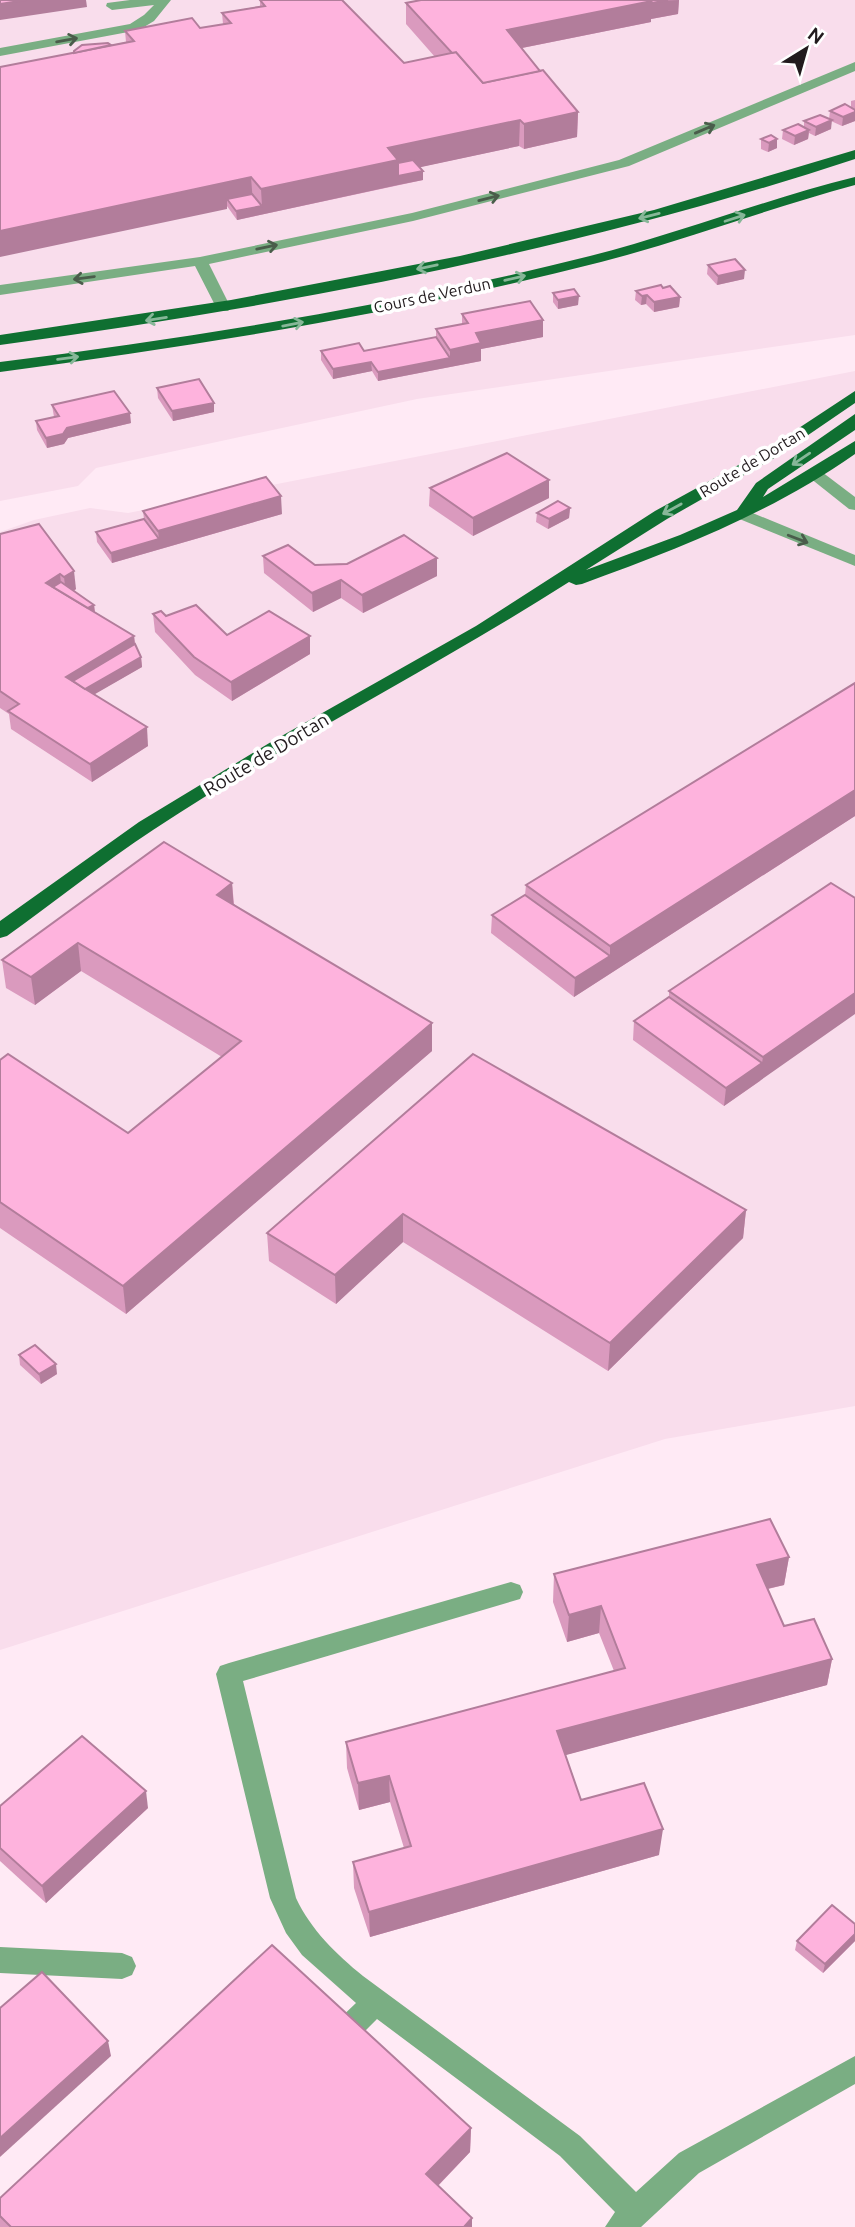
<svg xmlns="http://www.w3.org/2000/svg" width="855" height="2227" viewBox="0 0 855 2227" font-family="Ubuntu,sans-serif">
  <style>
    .built { fill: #f9ddec }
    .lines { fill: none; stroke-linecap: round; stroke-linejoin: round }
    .minor { fill: #7aae83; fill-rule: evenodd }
    .major { fill: #0f6f31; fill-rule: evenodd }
    .wall { fill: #da9abe }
    .shaded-wall { fill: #b27d9b }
    .building { fill: #feb3dd; stroke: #b27d9b; stroke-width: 2 }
    .oneway { stroke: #4a5d4b }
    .oneway2 { stroke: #87b798 }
    .labels { text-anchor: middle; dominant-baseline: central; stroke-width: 7; stroke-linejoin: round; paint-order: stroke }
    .far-street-label { font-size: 16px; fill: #221b1e; stroke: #fff }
    .street-label { font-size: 19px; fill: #221b1e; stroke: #fff }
  </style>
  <rect width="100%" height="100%" fill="#ffeaf5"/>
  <g class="built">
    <polygon points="0,0 855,0 855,335 417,399 96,468 78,486 0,501"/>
    <polygon points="855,371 855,1406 665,1439 0,1650 0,532 34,520 90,508 128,513"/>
  </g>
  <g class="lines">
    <g class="minor">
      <polygon points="130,0 171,0 154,21 139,30 0,56 0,48 130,24 144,15 154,5 112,10 106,6 107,3"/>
      <polygon points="855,62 855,71 629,166 413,221 209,264 231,308 228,311 218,311 195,266 0,295 0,285 200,257 412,213 619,160"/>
      <polygon points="816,470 822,472 855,497 855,510 849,509 810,478 808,475"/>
      <polygon points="743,509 855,555 855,566 737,518 735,514 737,510"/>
      <path d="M 511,1582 L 520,1585 L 523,1592 L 520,1599 L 243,1681 L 296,1898 C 311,1930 336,1954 363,1976 L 580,2136 L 636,2192 L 679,2153 L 855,2056 L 855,2084 L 699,2173 L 641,2227 L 605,2227 L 615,2212 L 560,2156 L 377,2019 L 353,2043 L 343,2047 L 333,2043 L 329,2034 L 333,2025 L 356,2003 L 302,1955 L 286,1933 L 270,1898 L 216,1674 L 220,1666 L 229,1663 Z"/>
      <polygon points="0,1947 122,1953 132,1957 136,1966 132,1975 122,1979 0,1973"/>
    </g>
    <g class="major">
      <path d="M 855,150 L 855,159 C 578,250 289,306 0,345 L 0,335 L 231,300 L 460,256 L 654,210 Z"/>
      <path d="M 855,177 L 855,185 C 769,208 687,240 601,262 C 403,313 202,345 0,372 L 0,362 C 198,337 396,305 590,256 C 680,233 766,199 855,177 Z"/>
      <path d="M 855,391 L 855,403 L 776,457 L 667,519 L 586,570 L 680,535 L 737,510 L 756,483 L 855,414 L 855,430 L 768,489 L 763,497 L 855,441 L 855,454 C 771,513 678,549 582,584 L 576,585 L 569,582 C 433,669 288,741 153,830 C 103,863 56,901 7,936 L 0,938 L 0,921 L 139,822 L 271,742 L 476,626 L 655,511 L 764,451 Z"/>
    </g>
  </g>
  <g class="wall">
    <polygon points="260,0 404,63 435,57 406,24 406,3 421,0 679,0 678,14 651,19 651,22 522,48 540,71 578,112 577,137 524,149 519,146 420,167 423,171 423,180 237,220 111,45 126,42 125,31 200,28 223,24 222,13 260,6"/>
    <polygon points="855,100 855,121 842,126 831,121 831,129 815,136 809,133 808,139 794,145 782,139 783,130 804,127 804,121 829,119 830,111 851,108 851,101"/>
    <polygon points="771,135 777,148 768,152 761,149 761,139"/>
    <polygon points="708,265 744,279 717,285 707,274"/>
    <polygon points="663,288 680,297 679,307 654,312 646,304 641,305 635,300 636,291"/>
    <polygon points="553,293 578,305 558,309 553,302"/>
    <polygon points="462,314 543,320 543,337 481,349 481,361 378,381 372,371 333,379 321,360 321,351 364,351 436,337 436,329 462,324"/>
    <polygon points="157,388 214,403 214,412 173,421 158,398"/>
    <polygon points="52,405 131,423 68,438 64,444 47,448 37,430 36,421 54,417"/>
    <polygon points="430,488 549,498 473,536 429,506"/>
    <polygon points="570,508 569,518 548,529 536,522 537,513"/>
    <polygon points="143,511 282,514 112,563 97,542 96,532 144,519"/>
    <polygon points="39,524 76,589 74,591 94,605 95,612 134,636 135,644 141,657 142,667 94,694 148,746 92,782 11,729 9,714 0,708 0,534"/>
    <polygon points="263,556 315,565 437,558 437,576 363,613 341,598 313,612 264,573"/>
    <polygon points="153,614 166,616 227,635 310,636 310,654 232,701 195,675 155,632"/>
    <polygon points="855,683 855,816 574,997 491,933 492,915 525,895 526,885"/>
    <polygon points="232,883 234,904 432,1051 126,1314 0,1228 0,1060 128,1133 222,1057 81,971 35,1005 6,988 2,960"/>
    <polygon points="831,883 760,1081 724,1106 633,1040 634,1021 669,997 669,991"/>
    <polygon points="473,1054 746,1210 743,1238 608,1371 403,1242 336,1304 269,1261 267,1233"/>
    <polygon points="19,1355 57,1374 41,1384 20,1365"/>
    <polygon points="789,1557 784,1585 768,1589 784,1626 832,1659 827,1685 565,1755 581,1800 659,1855 370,1937 354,1888 353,1862 404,1848 390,1802 359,1810 347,1768 346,1742 614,1671 599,1633 567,1642 553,1602 554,1574"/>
    <polygon points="0,1806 148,1808 46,1903 0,1861"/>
    <polygon points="855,1924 855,1941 823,1973 795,1950 797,1941"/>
    <polygon points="471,2128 470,2152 438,2186 472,2218 472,2227 0,2227 0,2198"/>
  </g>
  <g class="shaded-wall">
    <polygon points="26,0 86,0 87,7 0,20 0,4"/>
    <polygon points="679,0 678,14 651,19 651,22 507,51 507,30 652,1"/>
    <polygon points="578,112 577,137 524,149 524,124"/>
    <polygon points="855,112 855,121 842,126 843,117"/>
    <polygon points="520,120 519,146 398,172 398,185 237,220 236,211 262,206 261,189 388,148"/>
    <polygon points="832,120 831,129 815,136 816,127"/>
    <polygon points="809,130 808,139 794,145 795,136"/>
    <polygon points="777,139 777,148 768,152 769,143"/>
    <polygon points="423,171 423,180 398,185 398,176"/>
    <polygon points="251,177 253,203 227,199 227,209 0,257 0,231"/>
    <polygon points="745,270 744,279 717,285 718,276"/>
    <polygon points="647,295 646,304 641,305 642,296"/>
    <polygon points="579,296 578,305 558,309 558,300"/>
    <polygon points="680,297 679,307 654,312 654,302"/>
    <polygon points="543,320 543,337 481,349 481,361 378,381 378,372 450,358 450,350 476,333"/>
    <polygon points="371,362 372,371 333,379 333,369"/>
    <polygon points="214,403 214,412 173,421 172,411"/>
    <polygon points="130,413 131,423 68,438 64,444 47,448 46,438 67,428"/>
    <polygon points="549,480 549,498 473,536 473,518"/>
    <polygon points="281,496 282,514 112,563 111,553 159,539 158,531"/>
    <polygon points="570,508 569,518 548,529 549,519"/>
    <polygon points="437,558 437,576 363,613 362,595"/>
    <polygon points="74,571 76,589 66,595 64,577"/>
    <polygon points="60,574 62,592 46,583"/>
    <polygon points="341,580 341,598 313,612 312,593"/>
    <polygon points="94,605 95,614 82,612"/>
    <polygon points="134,636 136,654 79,689 66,677"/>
    <polygon points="310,636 310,654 232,701 231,682"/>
    <polygon points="141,657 142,667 83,701 82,691"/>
    <polygon points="147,727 148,746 92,782 90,764"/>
    <polygon points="855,790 855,816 574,997 575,978 610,956 610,946"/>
    <polygon points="232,883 234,911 217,895"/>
    <polygon points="78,943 81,971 35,1005 31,977"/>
    <polygon points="855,993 855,1014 724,1106 726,1088 762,1063 763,1057"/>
    <polygon points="432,1023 432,1051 126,1314 123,1286"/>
    <polygon points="746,1210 743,1238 608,1371 610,1343"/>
    <polygon points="403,1214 403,1242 336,1304 335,1275"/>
    <polygon points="56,1364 57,1374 41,1384 39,1374"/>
    <polygon points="789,1557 784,1585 753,1592 757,1565"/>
    <polygon points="601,1606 599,1633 567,1642 569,1615"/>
    <polygon points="832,1659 827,1685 555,1758 557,1731"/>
    <polygon points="389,1776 390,1802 359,1810 358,1783"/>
    <polygon points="146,1791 148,1808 46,1903 42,1886"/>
    <polygon points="663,1829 659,1855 370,1937 369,1912"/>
    <polygon points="855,1934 855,1941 823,1973 825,1964"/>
    <polygon points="108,2041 111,2056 0,2157 0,2138"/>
    <polygon points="471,2128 470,2152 426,2198 426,2174"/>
    <polygon points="472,2218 472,2227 464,2227"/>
  </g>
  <g class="building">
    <polygon points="0,0 26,0 0,4"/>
    <polygon points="260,0 342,0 404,63 456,52 483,83 543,70 578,112 524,124 520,120 388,148 398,160 261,189 251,177 0,231 0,67 134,41 125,31 192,18 200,28 231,23 222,13 265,6"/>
    <polygon points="421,0 651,0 652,1 507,30 540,71 483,83 456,52 452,53 406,3"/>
    <polygon points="651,0 668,0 652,3"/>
    <polygon points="108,43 111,45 74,53 74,51 82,45"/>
    <polygon points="845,104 855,110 855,112 843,117 830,111"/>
    <polygon points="820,115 832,120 816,127 804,121"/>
    <polygon points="798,124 809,130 795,136 783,130"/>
    <polygon points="771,135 777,139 769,143 761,139"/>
    <polygon points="413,160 423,171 398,176 398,163"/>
    <polygon points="252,194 262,206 236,211 227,199"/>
    <polygon points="735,259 745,270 718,276 708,265"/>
    <polygon points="661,285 663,288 670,286 680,297 654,302 647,295 642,296 636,291"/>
    <polygon points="574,289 579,296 558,300 553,293"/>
    <polygon points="530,301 543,320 476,333 481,343 450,350 436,329 468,323 462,314"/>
    <polygon points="436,337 450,358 378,372 371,362 333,369 321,351 359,343 364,351"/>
    <polygon points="199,379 214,403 172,411 157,388"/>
    <polygon points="114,391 130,413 67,428 63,434 46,438 36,421 59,416 52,405"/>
    <polygon points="507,453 549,480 473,518 430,488"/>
    <polygon points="266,477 281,496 158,531 143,511"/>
    <polygon points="558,501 570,508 549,519 537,513"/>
    <polygon points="144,519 159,539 111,553 96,532"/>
    <polygon points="39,524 74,571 64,577 60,574 46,583 134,636 66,677 147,727 90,764 8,711 19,704 0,691 0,534"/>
    <polygon points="404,535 437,558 362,595 341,580 312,593 263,556 288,545 315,565 347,564"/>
    <polygon points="61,582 94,605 88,608 53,587"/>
    <polygon points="196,605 227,635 269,611 310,636 231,682 194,657 153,614 161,611 166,616"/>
    <polygon points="135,644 141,657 85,689 73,681"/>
    <polygon points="855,683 855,790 610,946 526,885"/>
    <polygon points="164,842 232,883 217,895 432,1023 123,1286 0,1202 0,1060 8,1054 128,1133 241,1041 78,943 31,977 2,960"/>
    <polygon points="831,883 855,898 855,993 763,1057 669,991"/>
    <polygon points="525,895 610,956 575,978 492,915"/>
    <polygon points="669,997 762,1063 726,1088 634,1021"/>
    <polygon points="473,1054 746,1210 610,1343 403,1214 335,1275 267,1233"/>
    <polygon points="35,1345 56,1364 39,1374 19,1355"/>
    <polygon points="770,1519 789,1557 757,1565 784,1626 814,1619 832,1659 557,1731 581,1800 644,1783 663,1829 369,1912 353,1862 411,1846 389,1776 358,1783 346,1742 625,1668 601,1606 569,1615 554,1574"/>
    <polygon points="82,1736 146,1791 42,1886 0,1848 0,1806"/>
    <polygon points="832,1905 855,1924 855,1934 825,1964 797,1941"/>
    <polygon points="272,1945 471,2128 426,2174 472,2218 464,2227 11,2227 0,2216 0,2198"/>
    <polygon points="42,1972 108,2041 0,2138 0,2008"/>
  </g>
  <defs><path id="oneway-shaft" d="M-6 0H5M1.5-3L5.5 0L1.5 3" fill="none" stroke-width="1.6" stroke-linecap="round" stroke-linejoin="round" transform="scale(1.75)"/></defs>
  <g class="oneway">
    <use href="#oneway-shaft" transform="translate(67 40) rotate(-10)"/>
    <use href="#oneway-shaft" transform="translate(705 129) rotate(-23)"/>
    <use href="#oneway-shaft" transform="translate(489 198) rotate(-14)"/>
    <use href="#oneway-shaft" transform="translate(267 247) rotate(-12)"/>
    <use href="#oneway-shaft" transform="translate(84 278) rotate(172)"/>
    <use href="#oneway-shaft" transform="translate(798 539) rotate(21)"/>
  </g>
  <g class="oneway2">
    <use href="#oneway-shaft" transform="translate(649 216) rotate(166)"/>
    <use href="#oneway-shaft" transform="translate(735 218) rotate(-18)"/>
    <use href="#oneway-shaft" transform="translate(427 267) rotate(168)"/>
    <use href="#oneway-shaft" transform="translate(515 278) rotate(-13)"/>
    <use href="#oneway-shaft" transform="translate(156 319) rotate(171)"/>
    <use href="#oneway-shaft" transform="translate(293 324) rotate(-11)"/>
    <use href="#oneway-shaft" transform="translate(68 358) rotate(-7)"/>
    <use href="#oneway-shaft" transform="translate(801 459) rotate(146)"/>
    <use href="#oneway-shaft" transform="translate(672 509) rotate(151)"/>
  </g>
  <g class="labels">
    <g class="far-street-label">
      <text transform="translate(432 295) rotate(-12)">Cours de Verdun</text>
      <text transform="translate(752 462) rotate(-31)">Route de Dortan</text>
    </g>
    <g class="street-label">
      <text transform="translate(266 754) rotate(-31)">Route de Dortan</text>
    </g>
  </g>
  <g transform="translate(806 49) rotate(37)" stroke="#ffffff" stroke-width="5" paint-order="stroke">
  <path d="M0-5L12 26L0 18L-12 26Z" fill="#221b1e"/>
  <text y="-10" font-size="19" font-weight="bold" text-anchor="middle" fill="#221b1e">N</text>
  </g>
</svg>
